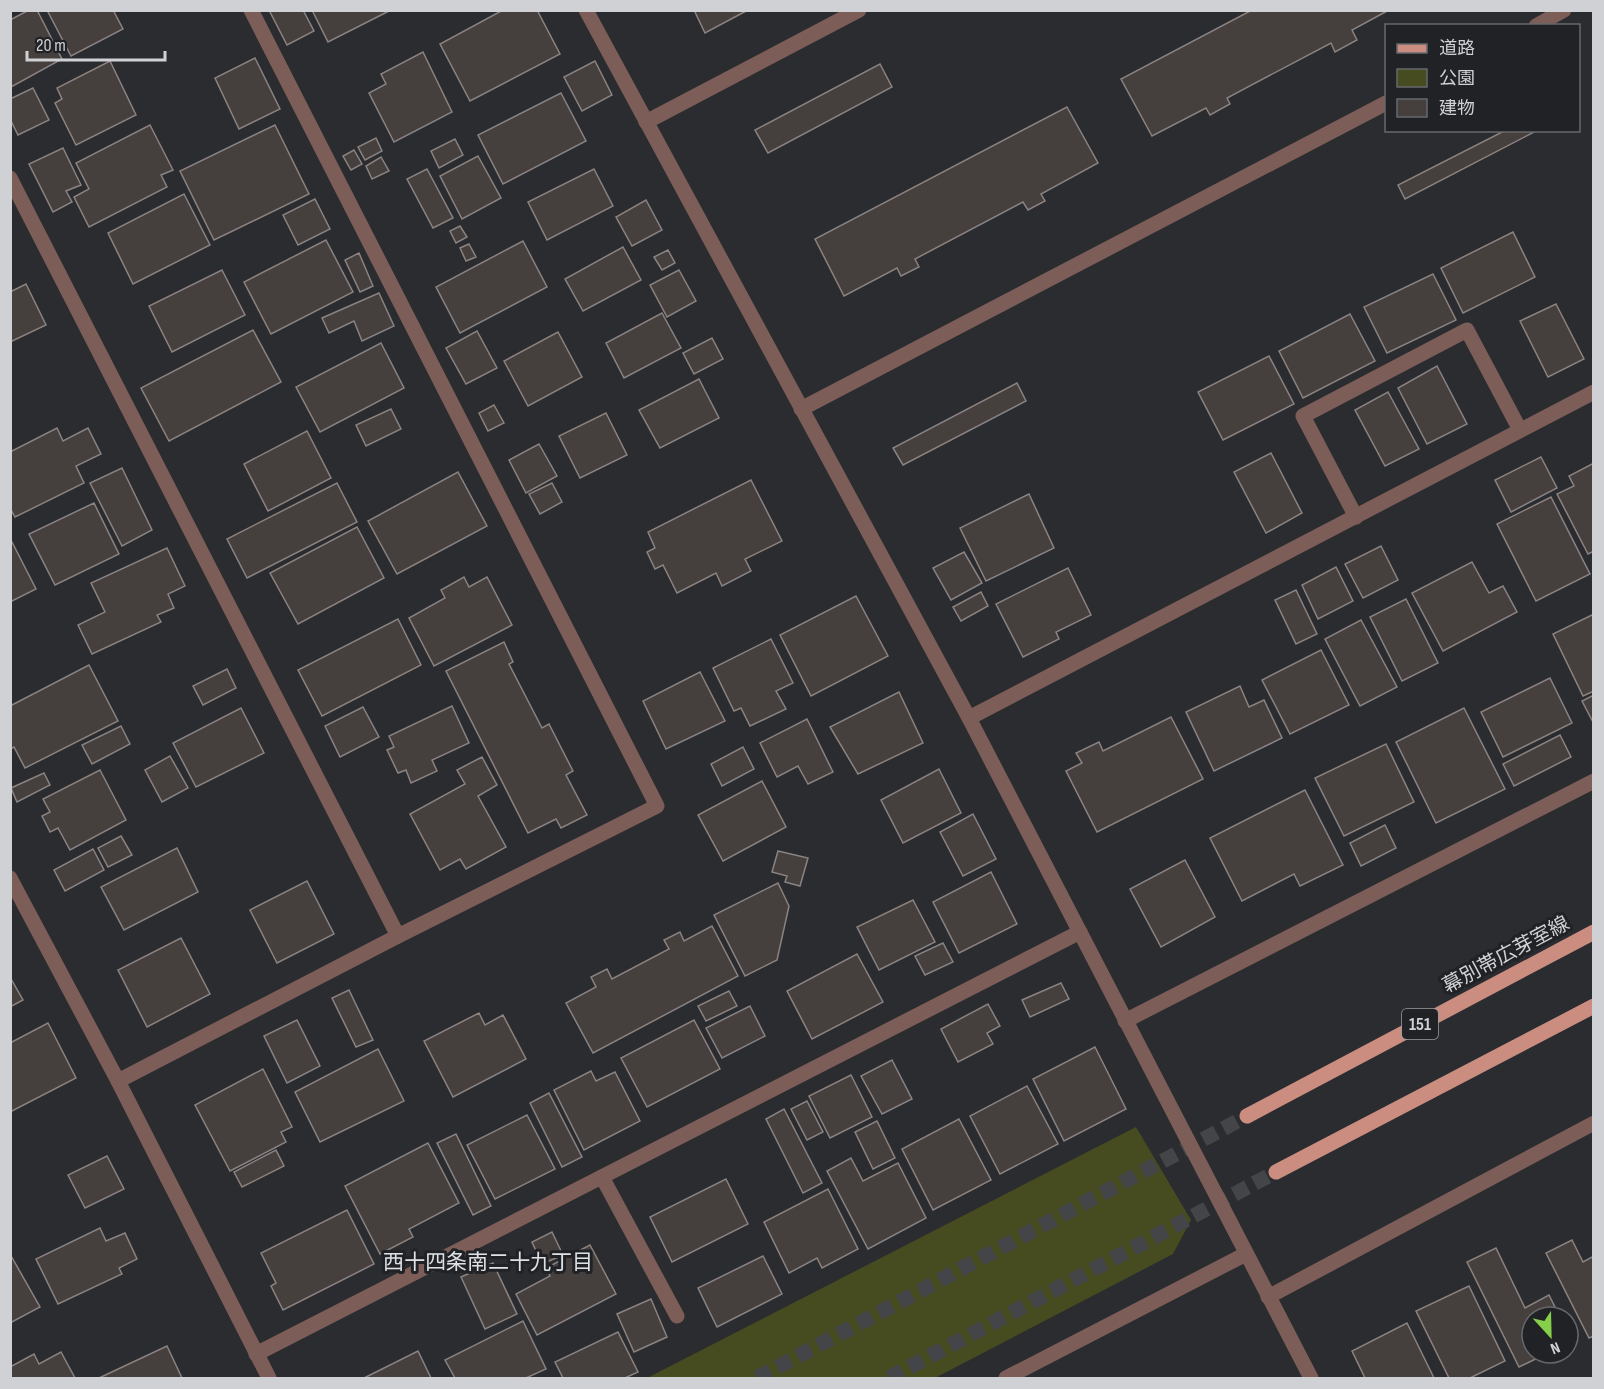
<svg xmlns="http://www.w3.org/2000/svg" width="1604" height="1389" viewBox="0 0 1604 1389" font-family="'Sofia Sans Condensed','Noto Sans JP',sans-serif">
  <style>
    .green { fill: #474b20 }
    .building { fill: #453f3e; stroke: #8a8382; stroke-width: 1.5 }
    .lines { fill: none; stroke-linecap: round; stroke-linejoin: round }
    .major-tunnel { stroke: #434549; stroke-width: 15; stroke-dasharray: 15 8; stroke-linecap: butt }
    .minor { stroke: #7c5d57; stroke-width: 15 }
    .major { stroke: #cb8d80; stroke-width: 15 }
    .labels { text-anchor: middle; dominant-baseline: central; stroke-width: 6; stroke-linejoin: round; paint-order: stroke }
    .shield { fill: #202226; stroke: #9b9ca0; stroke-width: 1.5 }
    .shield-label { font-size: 18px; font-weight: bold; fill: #d0d1d4 }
    .street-label { font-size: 20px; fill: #d0d1d4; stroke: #202226 }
    .neighbourhood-label { font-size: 21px; fill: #dde0e5; stroke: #202226 }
  </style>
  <rect width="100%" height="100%" fill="#2a2c30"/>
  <polygon class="green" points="1136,1127 1191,1220 1173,1254 935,1378 647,1378"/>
  <g class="building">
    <polygon points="29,10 37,10 62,59 11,87 10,20"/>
    <polygon points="47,10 113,10 123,29 71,56"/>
    <polygon points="269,10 303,10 314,31 287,45"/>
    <polygon points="312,10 391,10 328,42"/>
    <polygon points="503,10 537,10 560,54 470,101 440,44"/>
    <polygon points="694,10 748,10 705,33"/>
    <polygon points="1252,10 1389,10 1352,30 1357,40 1335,52 1331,43 1227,98 1230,104 1210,115 1206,108 1152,136 1121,79"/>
    <polygon points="423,52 452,112 394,142 369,93 386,84 381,74"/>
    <polygon points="255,58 280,109 239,129 215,78"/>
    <polygon points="110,61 136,115 76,145 55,103 62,99 57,88"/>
    <polygon points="595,61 612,95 582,111 564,77"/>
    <polygon points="880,64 892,87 768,153 755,130"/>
    <polygon points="33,88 49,120 18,135 10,119 10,99"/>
    <polygon points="561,93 586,141 503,184 478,135"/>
    <polygon points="1067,107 1098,163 1041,194 1045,201 1028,210 1023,202 915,259 919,267 901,276 897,268 844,296 815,239"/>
    <polygon points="150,125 173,170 161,175 167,187 89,227 74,197 89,189 76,163"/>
    <polygon points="275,125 309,194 214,240 180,171"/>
    <polygon points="1506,130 1538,130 1405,199 1398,185"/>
    <polygon points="376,138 382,151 365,160 358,147"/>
    <polygon points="455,139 463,155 439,168 431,151"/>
    <polygon points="63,148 81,185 66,191 72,202 53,212 29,164"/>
    <polygon points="354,150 362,164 351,170 343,156"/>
    <polygon points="478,156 501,198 462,219 440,176"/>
    <polygon points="381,157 389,171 372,179 366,166"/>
    <polygon points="427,169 453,218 433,228 407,179"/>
    <polygon points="594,169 613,206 547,240 528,202"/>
    <polygon points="184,194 210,245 133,284 108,233"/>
    <polygon points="315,199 330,229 298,245 283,215"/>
    <polygon points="646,200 662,230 632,246 616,217"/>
    <polygon points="460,226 467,237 456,243 450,231"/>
    <polygon points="1513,232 1535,277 1463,313 1441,268"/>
    <polygon points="326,240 353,292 271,334 244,282"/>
    <polygon points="523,241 547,287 460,333 436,287"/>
    <polygon points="469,244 476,257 466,261 460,248"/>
    <polygon points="623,247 641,280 583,311 565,279"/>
    <polygon points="668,250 675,263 662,270 654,257"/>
    <polygon points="359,253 373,286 360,292 345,260"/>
    <polygon points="222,270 245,315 172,352 149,306"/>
    <polygon points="679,270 696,301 667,317 650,285"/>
    <polygon points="1433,274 1456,320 1387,353 1364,307"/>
    <polygon points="26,284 46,325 10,342 10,292"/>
    <polygon points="379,293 394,326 362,341 354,321 329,333 322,318"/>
    <polygon points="1556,304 1584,359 1548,377 1520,321"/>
    <polygon points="662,313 681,348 624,378 606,343"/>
    <polygon points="1350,314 1375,361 1303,398 1279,351"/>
    <polygon points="253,330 281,382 169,441 141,388"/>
    <polygon points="477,331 497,368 466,384 446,348"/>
    <polygon points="558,332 582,377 528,406 504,361"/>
    <polygon points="712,338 723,359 694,374 683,353"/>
    <polygon points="381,343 404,388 320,432 296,387"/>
    <polygon points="1269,356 1294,404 1223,440 1198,392"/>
    <polygon points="1437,366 1467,424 1427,444 1398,388"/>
    <polygon points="699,379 719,418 660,448 639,410"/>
    <polygon points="1017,383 1026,401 903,465 893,448"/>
    <polygon points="1388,392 1419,449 1385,466 1355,410"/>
    <polygon points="494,405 504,423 488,431 479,413"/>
    <polygon points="391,409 401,429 366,446 356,425"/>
    <polygon points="606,413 627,455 580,478 559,436"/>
    <polygon points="57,428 63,441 88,428 101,454 76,466 84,483 15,517 10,508 10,452"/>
    <polygon points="307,431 331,478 268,511 244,464"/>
    <polygon points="539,444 557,476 526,493 509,460"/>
    <polygon points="1271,453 1302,513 1266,533 1234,472"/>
    <polygon points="1541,457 1557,488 1511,512 1495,480"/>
    <polygon points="1594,463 1594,551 1588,554 1557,494 1574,486 1569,476"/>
    <polygon points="122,468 152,530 122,546 90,483"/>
    <polygon points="458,472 487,526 397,574 368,521"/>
    <polygon points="751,480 782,541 745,559 751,571 722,586 716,573 677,593 663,565 655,569 647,552 655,548 648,532"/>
    <polygon points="337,483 357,522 247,578 227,539"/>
    <polygon points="552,483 562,502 540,514 529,494"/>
    <polygon points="1029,494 1054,548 986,581 960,528"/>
    <polygon points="1551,497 1590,574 1536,601 1497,524"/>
    <polygon points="94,503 119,554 55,585 29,534"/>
    <polygon points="357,527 384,578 298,624 270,573"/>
    <polygon points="12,542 36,589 10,602 10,543"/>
    <polygon points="1381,546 1398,580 1363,598 1345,564"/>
    <polygon points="167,548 185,586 168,594 174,608 157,615 161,622 92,654 78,625 105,612 91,583"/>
    <polygon points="964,552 982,583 951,600 933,568"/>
    <polygon points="1472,562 1489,593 1503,586 1517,612 1443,651 1412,593"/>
    <polygon points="1336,567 1353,601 1318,619 1302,585"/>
    <polygon points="1068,568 1091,615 1056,632 1059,639 1023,657 996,604"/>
    <polygon points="464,577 469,587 487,577 512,625 434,666 409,618 445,598 441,590"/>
    <polygon points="1296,590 1317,634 1296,644 1275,600"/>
    <polygon points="981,592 988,606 961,621 953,607"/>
    <polygon points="856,596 888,656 811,696 780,635"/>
    <polygon points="1406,599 1438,663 1402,681 1370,617"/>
    <polygon points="1594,614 1594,691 1583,696 1553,634"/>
    <polygon points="398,619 421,665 322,716 298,670"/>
    <polygon points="1361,620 1397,687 1360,706 1325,639"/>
    <polygon points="771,639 793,683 776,691 786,709 750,726 741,708 734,711 713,668"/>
    <polygon points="504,642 513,662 509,664 542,728 549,724 573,771 566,775 587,815 561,828 556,819 528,833 446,671"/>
    <polygon points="1321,650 1349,705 1290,734 1262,680"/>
    <polygon points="89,665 118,721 25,768 14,747 10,749 10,706"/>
    <polygon points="227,669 236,688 203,705 193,686"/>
    <polygon points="700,672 725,721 666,749 643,701"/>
    <polygon points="1550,678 1572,723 1503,757 1481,712"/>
    <polygon points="1240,686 1249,707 1264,700 1282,738 1214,771 1186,712"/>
    <polygon points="899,692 923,743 858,774 830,727"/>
    <polygon points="1594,695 1594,724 1582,701"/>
    <polygon points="452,706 469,743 432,760 437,771 411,783 406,770 398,773 387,750 394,747 389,736"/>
    <polygon points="363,707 379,737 340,757 325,726"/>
    <polygon points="241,708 264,753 196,787 173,743"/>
    <polygon points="1464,708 1505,789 1436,823 1396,742"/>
    <polygon points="1171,717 1203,779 1097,832 1066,771 1082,763 1076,753 1099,742 1103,751"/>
    <polygon points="807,719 833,772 808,784 798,766 777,777 760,743"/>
    <polygon points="121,726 130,744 92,764 82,745"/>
    <polygon points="1560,735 1571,757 1514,786 1503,764"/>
    <polygon points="1386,744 1414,802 1344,836 1315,778"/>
    <polygon points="743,747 754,769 722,786 711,764"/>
    <polygon points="170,756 188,788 162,802 145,770"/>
    <polygon points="482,757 497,785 478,796 506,847 466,869 460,859 440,870 410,814 465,784 457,770"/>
    <polygon points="939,769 961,813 903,843 881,800"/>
    <polygon points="100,770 126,820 70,850 58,828 50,832 42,816 50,812 43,799"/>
    <polygon points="44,773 50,785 17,802 11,788"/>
    <polygon points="762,781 786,827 723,861 698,815"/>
    <polygon points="1305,790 1343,865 1300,886 1294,874 1242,901 1210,838"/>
    <polygon points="973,814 996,859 963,876 940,832"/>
    <polygon points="1385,825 1396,848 1361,866 1350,843"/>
    <polygon points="121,836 132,855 108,867 98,848"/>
    <polygon points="177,848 198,892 124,930 101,887"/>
    <polygon points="93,849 104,870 65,891 54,870"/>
    <polygon points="778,851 808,858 800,886 785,882 787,876 772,872"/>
    <polygon points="1185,860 1215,917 1161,947 1130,889"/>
    <polygon points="991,872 1017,924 959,953 933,902"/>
    <polygon points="307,881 334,934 277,963 250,910"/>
    <polygon points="778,883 789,906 777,960 745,976 714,915"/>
    <polygon points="913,900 935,942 879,970 857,927"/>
    <polygon points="712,926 738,976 593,1053 566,1003 596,987 591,977 607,969 612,979 669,949 664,940 680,932 684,941"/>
    <polygon points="181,938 210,994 147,1027 118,970"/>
    <polygon points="943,943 953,962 925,975 915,956"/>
    <polygon points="857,954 883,1002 812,1039 787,991"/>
    <polygon points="10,977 23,1000 10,1007"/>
    <polygon points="1061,983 1069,999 1030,1017 1022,1000"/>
    <polygon points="349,990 373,1040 356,1047 332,998"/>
    <polygon points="729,991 737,1006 706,1021 698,1006"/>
    <polygon points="988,1004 1000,1026 987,1033 993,1044 958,1062 941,1029"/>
    <polygon points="750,1006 765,1036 722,1058 706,1028"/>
    <polygon points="479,1013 485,1025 503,1015 526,1059 453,1097 424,1041"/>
    <polygon points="297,1020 320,1066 287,1083 264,1036"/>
    <polygon points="694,1020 720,1069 647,1107 621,1058"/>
    <polygon points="48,1023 76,1078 10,1112 10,1043"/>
    <polygon points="1095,1047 1126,1109 1064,1141 1033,1079"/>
    <polygon points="378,1049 404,1101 320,1142 295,1092"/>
    <polygon points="892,1060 912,1099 882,1114 861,1076"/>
    <polygon points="263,1069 292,1127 281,1132 286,1142 230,1171 195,1105"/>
    <polygon points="591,1071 596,1081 615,1072 640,1121 584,1150 554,1090"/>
    <polygon points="851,1075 872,1117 830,1138 809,1096"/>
    <polygon points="1027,1086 1058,1144 1000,1174 970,1116"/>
    <polygon points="549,1093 582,1157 562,1167 530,1103"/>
    <polygon points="807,1101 823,1132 807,1140 791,1109"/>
    <polygon points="784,1109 822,1183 803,1193 766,1119"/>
    <polygon points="527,1115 555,1169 495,1199 467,1145"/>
    <polygon points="959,1119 991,1180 933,1210 902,1149"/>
    <polygon points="877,1121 895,1158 873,1169 855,1132"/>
    <polygon points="456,1134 491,1206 473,1215 437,1143"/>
    <polygon points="428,1143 459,1203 409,1229 413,1237 380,1254 345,1186"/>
    <polygon points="276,1150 284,1166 242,1187 234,1172"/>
    <polygon points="107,1156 124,1189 85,1208 68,1175"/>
    <polygon points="851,1158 863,1181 898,1163 926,1218 868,1249 827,1171"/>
    <polygon points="726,1179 748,1224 672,1262 650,1217"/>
    <polygon points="828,1189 858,1249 822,1268 817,1258 789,1273 764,1222"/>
    <polygon points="347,1210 374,1264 283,1310 271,1286 276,1283 261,1253"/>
    <polygon points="100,1228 106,1241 125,1233 137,1259 119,1268 122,1274 58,1304 36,1259"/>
    <polygon points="552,1232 563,1255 542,1264 532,1242"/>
    <polygon points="1572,1240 1583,1262 1594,1256 1594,1336 1589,1338 1546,1253"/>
    <polygon points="590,1245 616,1294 537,1335 516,1294 550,1276 546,1268"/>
    <polygon points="1496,1248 1525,1308 1549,1295 1560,1317 1532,1317 1532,1353 1548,1353 1519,1367 1467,1262"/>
    <polygon points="10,1254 40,1307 10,1323"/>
    <polygon points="763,1256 782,1294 717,1327 698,1288"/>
    <polygon points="493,1263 517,1314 485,1329 461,1277"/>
    <polygon points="1469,1286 1505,1361 1470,1378 1449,1378 1416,1311"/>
    <polygon points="651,1299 667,1337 634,1352 617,1314"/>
    <polygon points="523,1321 546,1369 526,1378 455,1378 445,1360"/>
    <polygon points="1407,1323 1434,1378 1365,1378 1352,1351"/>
    <polygon points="618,1332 638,1372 625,1378 563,1378 555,1362"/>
    <polygon points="167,1346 182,1378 99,1378"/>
    <polygon points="418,1351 431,1378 364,1378"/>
    <polygon points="61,1352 75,1378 10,1378 10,1367 34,1354 39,1364"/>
  </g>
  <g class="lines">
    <g class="major-tunnel">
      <polyline points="757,1378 1247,1116"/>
      <polyline points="889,1378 1276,1172"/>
    </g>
    <g class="minor">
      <polyline points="586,10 969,718 1311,1378"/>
      <polyline points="1536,26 1564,10"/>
      <polyline points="646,122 859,10"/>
      <polyline points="10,178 398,936"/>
      <polyline points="801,409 1386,103"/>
      <polyline points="1356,517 1303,416 1467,330 1520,430"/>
      <polyline points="969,718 1594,392"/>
      <polyline points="10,878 118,1081 269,1378"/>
      <polyline points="1125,1021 1594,781"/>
      <polyline points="118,1081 398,936 657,806 251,10"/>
      <polyline points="602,1177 677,1316"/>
      <polyline points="1268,1297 1594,1123"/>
      <polyline points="256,1354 1080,932"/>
      <polyline points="1006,1378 1246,1254"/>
    </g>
    <g class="major">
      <polyline points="1247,1116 1594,932"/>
      <polyline points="1276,1172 1594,1006"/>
    </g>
  </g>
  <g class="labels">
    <rect class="shield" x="1402" y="1009" width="36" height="30" rx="4.5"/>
    <g class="shield-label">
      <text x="1420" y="1024">151</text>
    </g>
    <g class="street-label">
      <text transform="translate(1506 955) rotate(-28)">幕別帯広芽室線</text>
    </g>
    <g class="neighbourhood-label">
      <text x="488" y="1262">西十四条南二十九丁目</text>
    </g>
  </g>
  <rect width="1604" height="1389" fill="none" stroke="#d0d1d4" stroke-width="24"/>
  <rect x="1385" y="24" width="195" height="108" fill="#202226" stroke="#66686c" stroke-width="1.5"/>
  <rect x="1397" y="44" width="30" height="9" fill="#cb8d80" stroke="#66686c" stroke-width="1.5"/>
  <text x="1439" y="54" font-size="18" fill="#d0d1d4">道路</text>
  <rect x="1397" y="69" width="30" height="18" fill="#474b20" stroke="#66686c" stroke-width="1.5"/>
  <text x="1439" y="84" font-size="18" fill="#d0d1d4">公園</text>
  <rect x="1397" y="99" width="30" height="18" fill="#453f3e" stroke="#66686c" stroke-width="1.5"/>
  <text x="1439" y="114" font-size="18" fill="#d0d1d4">建物</text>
  <g transform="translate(1550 1335) rotate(158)"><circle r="28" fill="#202226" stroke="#66686c" stroke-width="1.5"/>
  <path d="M0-4.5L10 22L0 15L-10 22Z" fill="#86cf4b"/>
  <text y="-9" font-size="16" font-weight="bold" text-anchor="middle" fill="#d0d1d4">N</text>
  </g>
  <path d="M27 51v9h138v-9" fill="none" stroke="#d0d1d4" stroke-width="3"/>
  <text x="36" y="51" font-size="18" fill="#d0d1d4" stroke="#202226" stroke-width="4.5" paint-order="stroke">20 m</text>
</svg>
